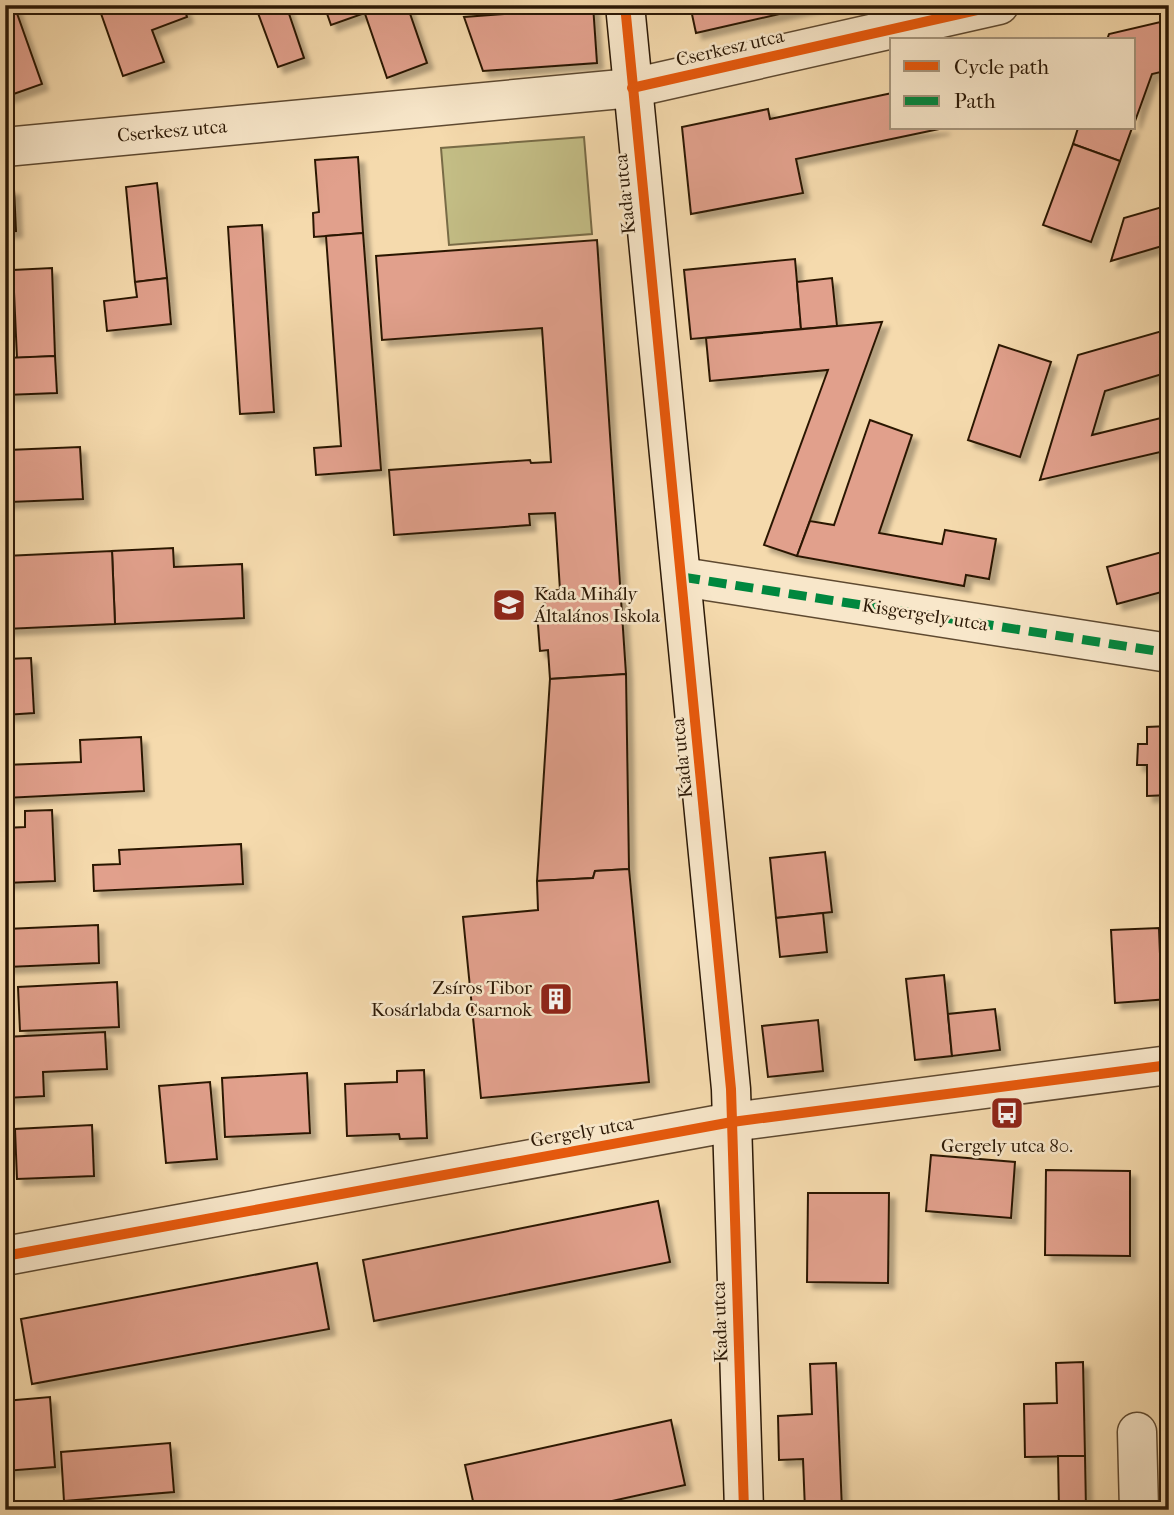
<svg xmlns="http://www.w3.org/2000/svg" width="1174" height="1515" viewBox="0 0 1174 1515" font-family="'IM FELL French Canon',serif">
  <style>
    .green { fill: #c3bd85; stroke: #786b46; stroke-width: 2 }
    .building { fill: #e1a08c; stroke: #2c1906; stroke-width: 2; filter: url(#shadow) }
    .lines { fill: none; stroke-linecap: round; stroke-linejoin: round }
    .street-casing { stroke: #5e4930; stroke-width: 41 }
    .secondary-casing { stroke: #2c1906; stroke-width: 41 }
    .street { stroke: #f8e7ca; stroke-width: 38 }
    .secondary { stroke: #f8e7ca; stroke-width: 38 }
    .quiet { stroke: #00873e; stroke-width: 9; stroke-dasharray: 18 9; stroke-linecap: butt }
    .cycleway-casing { stroke: #f8e7ca; stroke-width: 15 }
    .cycleway { stroke: #e8590c; stroke-width: 10 }
    .labels { text-anchor: middle; dominant-baseline: central; stroke-width: 5; stroke-linejoin: round; paint-order: stroke }
    .street-label { font-size: 19px; fill: #2c1906; stroke: #f8e7ca }
    .poi-label { font-size: 19px; fill: #2c1906; stroke: #f8e7ca; text-anchor: start }
  </style>
  <defs>
    <filter id="shadow"><feDropShadow dx="6" dy="6" stdDeviation="2" flood-color="#0004"/></filter>
  </defs>
  <rect width="100%" height="100%" fill="#f5daad"/>
  <filter id="stains"><feTurbulence type="fractalNoise" baseFrequency=".00286" numOctaves="4"/><feColorMatrix values="0 0 0 0 .2 0 0 0 0 .09 0 0 0 0 .02 0 0 0 .5 -.17"/></filter>
  <radialGradient id="worn" r=".72"><stop offset=".6" stop-color="#630" stop-opacity="0"/><stop offset="1" stop-color="#630" stop-opacity=".3"/></radialGradient>
  <polygon class="green" points="584,137 592,234 449,245 441,148"/>
  <g class="building">
    <polygon points="5,5 14,5 42,84 5,97"/>
    <polygon points="98,5 183,5 187,17 152,30 164,62 123,76"/>
    <polygon points="255,5 286,5 304,58 278,67"/>
    <polygon points="324,5 362,5 365,13 331,25"/>
    <polygon points="362,5 407,5 427,63 387,78"/>
    <polygon points="531,5 593,5 597,63 483,71 464,17 532,12"/>
    <polygon points="690,5 819,5 696,33"/>
    <polygon points="1169,20 1169,70 1152,74 1134,124 1134,40 1107,40 1109,34"/>
    <polygon points="892,93 892,128 944,128 796,159 803,193 691,214 682,127 768,109 770,119"/>
    <polygon points="1078,128 1132,128 1120,161 1073,144"/>
    <polygon points="1073,144 1120,161 1091,242 1043,225"/>
    <polygon points="358,157 363,233 314,237 313,213 319,212 315,160"/>
    <polygon points="157,183 167,278 135,282 126,187"/>
    <polygon points="14,189 16,231 5,232 5,190"/>
    <polygon points="1169,205 1169,244 1111,261 1124,218"/>
    <polygon points="262,225 274,412 240,414 228,227"/>
    <polygon points="363,233 381,470 316,475 314,448 341,446 326,236"/>
    <polygon points="597,240 626,674 550,679 548,650 540,651 537,612 545,611 544,591 560,590 555,513 529,514 530,525 394,535 389,470 530,460 531,463 551,462 542,328 382,340 376,256"/>
    <polygon points="795,259 801,329 691,339 684,270"/>
    <polygon points="52,268 55,356 17,358 13,270"/>
    <polygon points="167,278 171,324 107,331 104,301 137,297 135,282"/>
    <polygon points="832,278 837,326 801,329 797,282"/>
    <polygon points="882,322 797,556 764,545 828,370 710,381 706,338"/>
    <polygon points="1169,329 1169,372 1105,391 1092,435 1169,416 1169,450 1040,480 1078,355"/>
    <polygon points="999,345 1051,362 1020,457 968,440"/>
    <polygon points="55,356 57,393 5,395 5,358"/>
    <polygon points="870,420 912,435 879,533 942,544 945,530 996,539 989,579 966,575 964,586 797,556 810,521 834,525"/>
    <polygon points="80,447 83,499 10,502 8,450"/>
    <polygon points="5,461 8,461 10,502 5,503"/>
    <polygon points="173,548 174,567 242,564 244,618 115,624 112,551"/>
    <polygon points="1169,550 1169,590 1117,604 1107,567"/>
    <polygon points="112,551 115,624 5,629 5,556"/>
    <polygon points="31,658 34,713 5,715 5,659"/>
    <polygon points="626,674 629,869 595,871 593,878 537,881 550,679"/>
    <polygon points="1169,726 1169,795 1147,796 1147,765 1137,765 1138,744 1147,744 1147,727"/>
    <polygon points="141,737 144,791 5,798 5,765 81,762 80,740"/>
    <polygon points="52,810 55,881 5,883 5,828 25,827 25,811"/>
    <polygon points="241,844 243,884 94,891 93,865 120,864 119,850"/>
    <polygon points="825,852 832,912 776,918 770,858"/>
    <polygon points="629,869 649,1082 481,1098 463,917 538,910 537,881 593,878 595,871"/>
    <polygon points="823,913 827,952 780,957 776,918"/>
    <polygon points="98,925 99,963 7,967 6,929"/>
    <polygon points="1159,928 1160,954 1169,954 1169,999 1115,1003 1111,930"/>
    <polygon points="944,975 952,1056 915,1060 906,979"/>
    <polygon points="117,982 119,1027 20,1031 18,987"/>
    <polygon points="995,1009 1000,1050 952,1056 948,1014"/>
    <polygon points="818,1020 823,1071 768,1077 762,1026"/>
    <polygon points="105,1032 107,1069 43,1072 44,1096 5,1098 5,1037"/>
    <polygon points="424,1070 427,1138 400,1139 399,1134 347,1136 345,1084 397,1082 397,1071"/>
    <polygon points="307,1073 310,1133 225,1137 222,1078"/>
    <polygon points="210,1082 217,1159 166,1163 159,1086"/>
    <polygon points="92,1125 94,1176 17,1179 15,1129"/>
    <polygon points="1167,1136 1169,1136 1169,1193 1161,1192"/>
    <polygon points="931,1155 1015,1162 1011,1218 926,1211"/>
    <polygon points="1046,1170 1130,1171 1130,1256 1045,1255"/>
    <polygon points="808,1193 889,1193 888,1283 807,1282"/>
    <polygon points="658,1201 670,1262 374,1321 363,1260"/>
    <polygon points="317,1263 329,1329 32,1384 21,1319"/>
    <polygon points="1083,1362 1085,1456 1025,1457 1024,1404 1057,1403 1056,1363"/>
    <polygon points="836,1363 842,1510 805,1510 803,1459 779,1460 778,1416 812,1414 810,1364"/>
    <polygon points="50,1397 55,1467 5,1471 5,1401"/>
    <polygon points="671,1420 685,1485 571,1510 475,1510 465,1465"/>
    <polygon points="170,1443 174,1492 64,1501 61,1452"/>
    <polygon points="1058,1456 1085,1456 1086,1510 1059,1510"/>
  </g>
  <g class="lines">
    <defs>
      <g id="street">
        <polyline points="5,147 632,88 999,5"/>
        <polyline points="682,577 1169,653"/>
        <polyline points="5,1256 732,1122 1169,1065"/>
        <polyline points="1137,1432 1139,1510"/>
      </g>
      <polyline id="secondary" points="625,5 731,1089 744,1510"/>
    </defs>
    <use href="#street" class="street-casing"/>
    <use href="#secondary" class="secondary-casing"/>
    <use href="#street" class="street"/>
    <use href="#secondary" class="secondary"/>
    <polyline class="quiet" points="682,577 1169,653"/>
    <defs>
      <g id="cycleway">
        <polyline points="625,5 731,1089 744,1510"/>
        <polyline points="632,88 999,5"/>
        <polyline points="5,1256 732,1122 1169,1065"/>
      </g>
    </defs>
    <use href="#cycleway" class="cycleway-casing"/>
    <use href="#cycleway" class="cycleway"/>
  </g>
  <defs>
    <symbol id="school-square" viewBox="-11 -11 22 22"><rect x="-9" y="-9" width="18" height="18" rx="4" fill="#8f2418" stroke="#f8e7ca"/><path d="M0-5L7-2L0 1L-7-2ZM-4 1L0 2.5L4 1V4Q0 6-4 4Z" fill="#fff"/></symbol>
    <symbol id="building-square" viewBox="-11 -11 22 22"><rect x="-9" y="-9" width="18" height="18" rx="4" fill="#8f2418" stroke="#f8e7ca"/><path d="M-4-6H4V6H1V3H-1V6H-4ZM-2.5-4.3h1.7v1.8h-1.7ZM.8-4.3h1.7v1.8H.8ZM-2.5-1h1.7V.8h-1.7ZM.8-1h1.7V.8H.8Z" fill="#fff"/></symbol>
    <symbol id="bus-square" viewBox="-11 -11 22 22"><rect x="-9" y="-9" width="18" height="18" rx="4" fill="#8f2418" stroke="#f8e7ca"/><path d="M-5-6H5V4H4V6H2V4H-2V6H-4V4H-5ZM-3.5-4V0h7V-4ZM-3.5 1.2v1.5H-2V1.2ZM2 1.2v1.5H3.5V1.2Z" fill="#fff"/></symbol>
  </defs>
  <g fill-rule="evenodd">
    <use href="#school-square" x="490" y="586" width="38" height="38"/>
    <use href="#building-square" x="537" y="980" width="38" height="38"/>
    <use href="#bus-square" x="988" y="1094" width="38" height="38"/>
  </g>
  <g class="labels">
    <g class="street-label">
      <text transform="translate(730 48) rotate(-13)">Cserkesz utca</text>
      <text transform="translate(172 131) rotate(-5)">Cserkesz utca</text>
      <text transform="translate(625 194) rotate(-96)">Kada utca</text>
      <text transform="translate(925 615) rotate(9)">Kisgergely utca</text>
      <text transform="translate(682 758) rotate(-96)">Kada utca</text>
      <text transform="translate(582 1132) rotate(-10)">Gergely utca</text>
      <text transform="translate(720 1322) rotate(-92)">Kada utca</text>
    </g>
    <g class="poi-label">
      <text x="534" y="594">Kada Mihály<tspan x="534" dy="22">Általános Iskola</tspan></text>
      <text x="532" y="988" text-anchor="end">Zsíros Tibor<tspan x="532" dy="22">Kosárlabda Csarnok</tspan></text>
      <text x="1007" y="1146" text-anchor="middle">Gergely utca 80.</text>
    </g>
  </g>
  <rect width="1174" height="1515" fill="none" stroke="#f5daad" stroke-width="28"/>
  <rect x="7" y="7" width="1160" height="1501" fill="none" stroke="#2c1906" stroke-width="3.5"/>
  <rect x="14" y="14" width="1146" height="1487" fill="none" stroke="#2c1906" stroke-width="2"/>
  <rect x="890" y="38" width="245" height="91" fill="#f8e7ca" stroke="#a6957c" stroke-width="2"/>
  <rect x="904" y="61" width="35" height="10" fill="#e8590c" stroke="#a6957c" stroke-width="2"/>
  <text x="954" y="74" font-size="21" fill="#2c1906">Cycle path</text>
  <rect x="904" y="96" width="35" height="10" fill="#00873e" stroke="#a6957c" stroke-width="2"/>
  <text x="954" y="108" font-size="21" fill="#2c1906">Path</text>
  <rect width="100%" height="100%" filter="url(#stains)"/>
  <rect width="100%" height="100%" fill="url(#worn)"/>
</svg>
